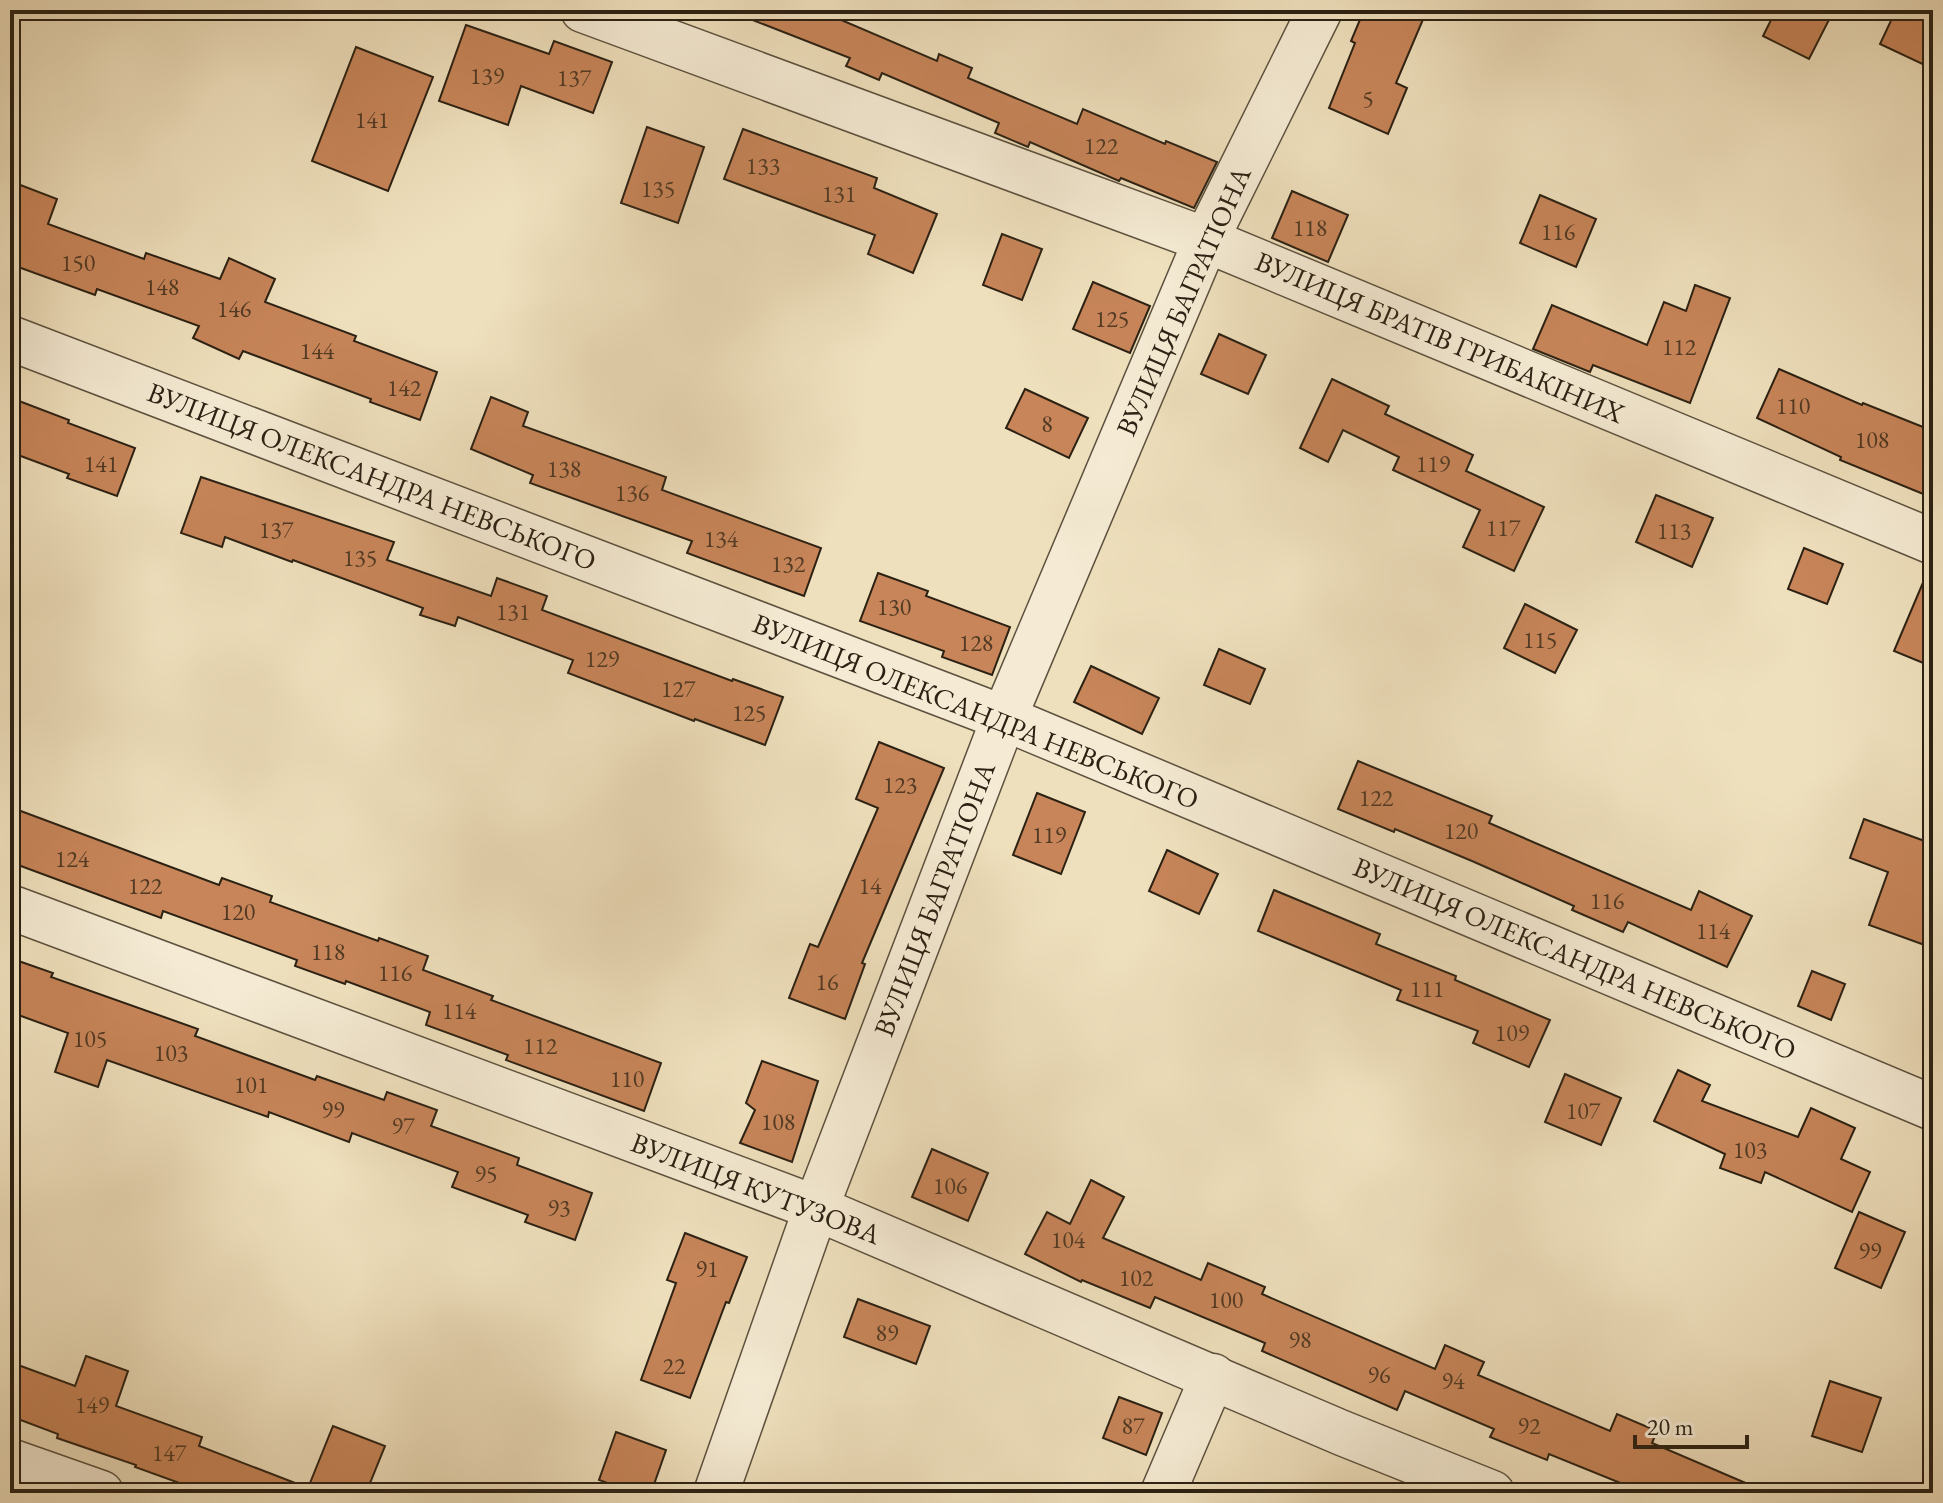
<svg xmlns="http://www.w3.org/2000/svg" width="1943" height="1503" viewBox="0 0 1943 1503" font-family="'EB Garamond',serif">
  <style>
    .building { fill: #c78559; stroke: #2b2113; stroke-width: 2 }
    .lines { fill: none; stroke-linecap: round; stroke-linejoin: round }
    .minor-casing { stroke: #5c513e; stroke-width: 47 }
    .minor { stroke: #f5ebd4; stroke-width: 44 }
    .labels { text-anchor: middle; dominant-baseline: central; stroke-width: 6; stroke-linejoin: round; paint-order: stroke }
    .number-label { font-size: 24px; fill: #523a24 }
    .street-label { font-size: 28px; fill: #2b2113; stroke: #f5ebd4 }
  </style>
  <rect width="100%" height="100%" fill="#efe0bd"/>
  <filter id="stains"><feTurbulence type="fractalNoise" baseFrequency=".0025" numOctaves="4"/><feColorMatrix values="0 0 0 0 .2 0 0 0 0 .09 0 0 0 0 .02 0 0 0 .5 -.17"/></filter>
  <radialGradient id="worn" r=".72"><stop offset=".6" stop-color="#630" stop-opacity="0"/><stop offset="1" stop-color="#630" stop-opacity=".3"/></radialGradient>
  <g class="building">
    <polygon points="732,10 818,10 937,61 939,54 972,68 968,78 1077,124 1083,109 1165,144 1166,141 1217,162 1194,208 1121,178 1119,181 1030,142 1028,147 995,133 999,123 882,73 879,80 846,66 850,58 732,12"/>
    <polygon points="1364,10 1427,10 1396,83 1407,88 1388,134 1329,108 1355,43 1351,41"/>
    <polygon points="1776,10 1834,10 1809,59 1763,36"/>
    <polygon points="1896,10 1933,10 1933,69 1880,44"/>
    <polygon points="466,25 549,54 554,41 612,62 593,113 521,86 508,125 439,101"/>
    <polygon points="356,47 433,77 388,191 312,161"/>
    <polygon points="647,127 704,147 678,223 621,203"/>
    <polygon points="743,129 877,178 874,188 937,214 913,273 868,254 875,235 724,179"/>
    <polygon points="10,181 57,199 48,224 144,259 146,253 220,279 229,258 275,279 265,302 356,336 354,341 437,372 420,420 370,402 371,399 243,351 239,359 193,338 199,326 97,289 95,295 10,264"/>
    <polygon points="1292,191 1348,215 1328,262 1272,238"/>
    <polygon points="1540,195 1596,219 1576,267 1520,243"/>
    <polygon points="1002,234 1042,249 1022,300 983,285"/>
    <polygon points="1093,282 1150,306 1130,353 1073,329"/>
    <polygon points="1695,285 1730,298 1690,403 1593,365 1590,372 1533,349 1552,305 1647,345 1664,302 1686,311"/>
    <polygon points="1219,334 1266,355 1248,394 1201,374"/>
    <polygon points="1779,369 1862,405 1863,403 1933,431 1933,498 1840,460 1841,457 1757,418"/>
    <polygon points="1332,379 1389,406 1385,414 1473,455 1466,471 1544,507 1514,571 1463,547 1480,510 1393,470 1399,457 1343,430 1328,462 1300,448"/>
    <polygon points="1025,389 1088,418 1069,458 1006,428"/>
    <polygon points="491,397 528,412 523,426 666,477 662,490 821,548 804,596 687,553 692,541 530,483 533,475 471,449"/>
    <polygon points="19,401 69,420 68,423 135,448 117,496 67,478 69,474 10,452 10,426"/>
    <polygon points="201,477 394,542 387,560 491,596 497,578 547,596 542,610 732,681 733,679 783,697 765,745 695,719 694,721 568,673 573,660 458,617 455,626 420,615 423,608 293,560 292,562 225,537 222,547 181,533"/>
    <polygon points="1656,495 1713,518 1692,567 1636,542"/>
    <polygon points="1804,548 1843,564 1827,604 1788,589"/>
    <polygon points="1930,566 1933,566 1933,667 1894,651"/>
    <polygon points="878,573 928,591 926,596 1010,627 992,675 942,657 944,651 860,621"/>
    <polygon points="1525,604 1577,630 1555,673 1504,648"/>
    <polygon points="1219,649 1265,669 1250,704 1204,685"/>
    <polygon points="1091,666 1159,698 1142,734 1074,702"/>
    <polygon points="879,742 944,768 862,963 865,964 845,1019 789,998 810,944 818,947 878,808 856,799"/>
    <polygon points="1358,761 1492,816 1489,823 1691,910 1699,891 1752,916 1727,967 1628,922 1623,932 1572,910 1574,906 1472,861 1395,829 1394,832 1338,809"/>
    <polygon points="1037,793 1085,812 1061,874 1013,855"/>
    <polygon points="10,807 219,885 222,878 272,896 270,902 378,941 379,938 428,956 423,970 493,996 491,1000 661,1063 644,1111 506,1060 508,1055 426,1025 430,1012 346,981 345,984 295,966 297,960 163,911 161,918 10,862"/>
    <polygon points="1864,819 1933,844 1933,948 1869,925 1888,872 1850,858"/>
    <polygon points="1167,850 1218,874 1199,914 1149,891"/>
    <polygon points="1274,890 1380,934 1376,944 1456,976 1455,980 1550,1020 1529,1067 1473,1043 1478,1031 1397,1000 1401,990 1258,931"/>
    <polygon points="10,958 53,973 51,977 198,1029 195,1036 315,1080 317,1076 384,1100 387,1092 437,1110 431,1126 519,1158 517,1165 592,1193 575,1240 525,1222 528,1215 452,1187 458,1172 352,1133 349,1142 269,1112 268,1117 107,1060 98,1087 55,1072 68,1033 10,1012"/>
    <polygon points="1812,971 1845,984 1831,1020 1798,1006"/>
    <polygon points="762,1061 818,1081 792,1162 740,1143 755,1110 746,1103"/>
    <polygon points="1678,1070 1710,1085 1702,1101 1798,1137 1811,1108 1855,1128 1841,1159 1870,1172 1852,1212 1765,1172 1761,1183 1720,1168 1725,1154 1654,1121"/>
    <polygon points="1565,1074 1621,1098 1601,1145 1545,1122"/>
    <polygon points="932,1149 988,1173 968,1221 912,1197"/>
    <polygon points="1091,1180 1124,1197 1103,1238 1201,1280 1208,1263 1265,1287 1262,1294 1435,1369 1445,1345 1484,1362 1478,1375 1610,1431 1617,1414 1657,1431 1652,1443 1769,1493 1645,1493 1549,1454 1547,1460 1490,1437 1494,1429 1405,1391 1397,1410 1262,1351 1265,1343 1155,1297 1150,1308 1082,1280 1081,1282 1025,1254 1047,1212 1070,1224"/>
    <polygon points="1859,1212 1905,1232 1881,1288 1835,1268"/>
    <polygon points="685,1233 747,1257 729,1303 726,1302 690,1398 641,1380 676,1283 667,1280"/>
    <polygon points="858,1299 930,1326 916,1364 844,1337"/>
    <polygon points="86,1356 128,1371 116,1406 202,1437 199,1446 308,1488 333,1426 385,1446 366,1493 207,1493 135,1467 136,1465 57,1438 58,1434 10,1416 10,1362 75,1386"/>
    <polygon points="1830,1381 1881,1398 1862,1452 1812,1436"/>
    <polygon points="1119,1397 1162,1413 1146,1455 1103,1438"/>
    <polygon points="616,1432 666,1450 651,1493 635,1493 599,1480"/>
  </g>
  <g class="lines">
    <defs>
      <g id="minor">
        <polyline points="583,10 1206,240 1933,542"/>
        <polyline points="10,338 1004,718 1933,1108"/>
        <polyline points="10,907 816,1208 1342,1433 1492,1493"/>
        <polyline points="10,1461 101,1493"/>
        <polyline points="716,1493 816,1208 1004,718 1206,240 1320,10"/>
        <polyline points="1163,1493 1213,1376"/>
      </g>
    </defs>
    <use href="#minor" class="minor-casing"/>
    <use href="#minor" class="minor"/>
  </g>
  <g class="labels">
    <g class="number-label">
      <text x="487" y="75">139</text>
      <text x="574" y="77">137</text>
      <text x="1368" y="98">5</text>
      <text x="372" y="119">141</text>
      <text x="1101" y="145">122</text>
      <text x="763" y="165">133</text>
      <text x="658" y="188">135</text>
      <text x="839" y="193">131</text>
      <text x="1310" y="227">118</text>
      <text x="1558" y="231">116</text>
      <text x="78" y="262">150</text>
      <text x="162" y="286">148</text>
      <text x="234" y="308">146</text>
      <text x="1112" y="318">125</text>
      <text x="1679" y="346">112</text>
      <text x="317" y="350">144</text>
      <text x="404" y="387">142</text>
      <text x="1793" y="405">110</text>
      <text x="1047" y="423">8</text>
      <text x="1872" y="439">108</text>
      <text x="101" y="463">141</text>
      <text x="1433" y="463">119</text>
      <text x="564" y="468">138</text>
      <text x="632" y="492">136</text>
      <text x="1503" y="527">117</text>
      <text x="276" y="529">137</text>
      <text x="1674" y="530">113</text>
      <text x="721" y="538">134</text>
      <text x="360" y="557">135</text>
      <text x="788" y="563">132</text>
      <text x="894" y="606">130</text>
      <text x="513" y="611">131</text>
      <text x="1540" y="639">115</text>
      <text x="976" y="642">128</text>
      <text x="602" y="658">129</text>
      <text x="678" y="688">127</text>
      <text x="749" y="712">125</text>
      <text x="900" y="784">123</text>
      <text x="1376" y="797">122</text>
      <text x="1461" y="830">120</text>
      <text x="1049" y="834">119</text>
      <text x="72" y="858">124</text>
      <text x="145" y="885">122</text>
      <text x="870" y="885">14</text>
      <text x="1607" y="900">116</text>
      <text x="238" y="911">120</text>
      <text x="1713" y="930">114</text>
      <text x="328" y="951">118</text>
      <text x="395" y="972">116</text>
      <text x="827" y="981">16</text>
      <text x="1427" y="988">111</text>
      <text x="459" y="1010">114</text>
      <text x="1512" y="1032">109</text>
      <text x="90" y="1038">105</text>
      <text x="540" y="1045">112</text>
      <text x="171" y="1052">103</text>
      <text x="627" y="1078">110</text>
      <text x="251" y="1084">101</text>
      <text x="333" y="1109">99</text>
      <text x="1583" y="1110">107</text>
      <text x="778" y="1121">108</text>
      <text x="403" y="1125">97</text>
      <text x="1750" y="1149">103</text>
      <text x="486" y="1173">95</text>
      <text x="950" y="1185">106</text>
      <text x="559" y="1207">93</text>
      <text x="1068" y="1239">104</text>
      <text x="1870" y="1250">99</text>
      <text x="707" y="1268">91</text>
      <text x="1136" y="1277">102</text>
      <text x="1226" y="1299">100</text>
      <text x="887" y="1332">89</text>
      <text x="1300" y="1339">98</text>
      <text x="674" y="1365">22</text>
      <text x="1379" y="1374">96</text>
      <text x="1453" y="1380">94</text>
      <text x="92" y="1404">149</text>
      <text x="1133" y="1425">87</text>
      <text x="1529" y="1425">92</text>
      <text x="169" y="1452">147</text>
    </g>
    <g class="street-label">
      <text transform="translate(1183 301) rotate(-66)">ВУЛИЦЯ БАГРАТІОНА</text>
      <text transform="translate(1440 337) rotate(23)">ВУЛИЦЯ БРАТІВ ГРИБАКІНИХ</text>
      <text transform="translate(372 476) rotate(21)">ВУЛИЦЯ ОЛЕКСАНДРА НЕВСЬКОГО</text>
      <text transform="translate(976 711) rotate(22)">ВУЛИЦЯ ОЛЕКСАНДРА НЕВСЬКОГО</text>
      <text transform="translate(934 899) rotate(-69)">ВУЛИЦЯ БАГРАТІОНА</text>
      <text transform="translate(1575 958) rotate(23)">ВУЛИЦЯ ОЛЕКСАНДРА НЕВСЬКОГО</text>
      <text transform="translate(756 1188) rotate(21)">ВУЛИЦЯ КУТУЗОВА</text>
    </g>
  </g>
  <rect width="1943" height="1503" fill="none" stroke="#efe0bd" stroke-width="40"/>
  <rect x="12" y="12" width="1919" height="1479" fill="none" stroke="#2b2113" stroke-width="4"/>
  <rect x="20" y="20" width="1903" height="1463" fill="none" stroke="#2b2113" stroke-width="2"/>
  <path d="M1635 1435v12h112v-12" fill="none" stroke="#2b2113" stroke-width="4"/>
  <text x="1647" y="1435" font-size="24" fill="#2b2113" stroke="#f5ebd4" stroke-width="6" paint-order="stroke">20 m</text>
  <rect width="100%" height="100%" filter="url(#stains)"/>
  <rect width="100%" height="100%" fill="url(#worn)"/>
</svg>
